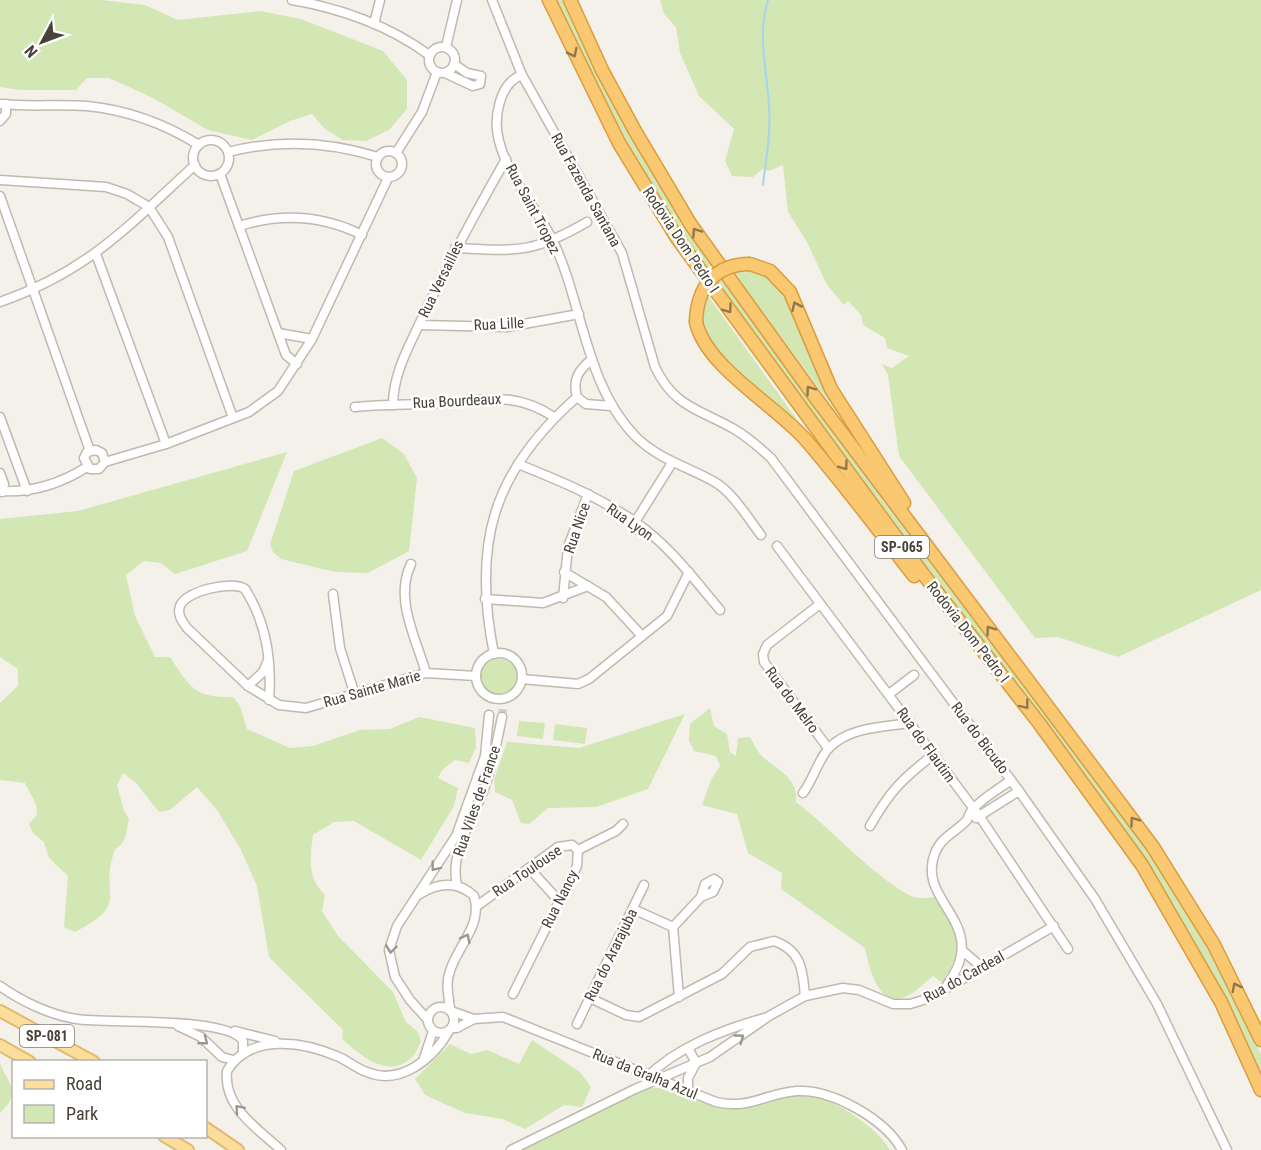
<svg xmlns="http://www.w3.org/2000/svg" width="1261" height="1150" viewBox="0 0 1261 1150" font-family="'Roboto Condensed',sans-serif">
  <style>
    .green { fill: #d2e7b4 }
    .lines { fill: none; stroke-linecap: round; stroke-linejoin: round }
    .stream { stroke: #a9d4ef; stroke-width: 2 }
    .minor-tunnel { stroke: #d2cec6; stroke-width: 8; stroke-dasharray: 8 4; stroke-linecap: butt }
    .minor-casing { stroke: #c0b9ad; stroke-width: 11 }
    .major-casing { stroke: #e1ba6c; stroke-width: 14 }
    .highway-casing { stroke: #da9c3f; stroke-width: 15 }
    .minor { stroke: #fff; stroke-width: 8 }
    .major { stroke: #fbdd9c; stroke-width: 10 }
    .highway { stroke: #fac870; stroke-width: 12 }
    .highway-bridge-casing { stroke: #da9c3f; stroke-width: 15; stroke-linecap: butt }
    .highway-bridge { stroke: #fac870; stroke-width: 12 }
    .oneway { stroke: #8f784e }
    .oneway2 { stroke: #9a9792 }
    .labels { text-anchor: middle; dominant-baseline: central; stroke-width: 5; stroke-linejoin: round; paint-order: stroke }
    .shield { fill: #fff; stroke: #7f7b74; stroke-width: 1.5 }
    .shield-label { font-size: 14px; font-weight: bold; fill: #484238 }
    .street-label { font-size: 15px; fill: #484238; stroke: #fff }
  </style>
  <rect width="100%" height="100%" fill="#f4f1ea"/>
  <g class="green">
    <polygon points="0,0 102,0 145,5 178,20 260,11 301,19 383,51 407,80 407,109 389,130 366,141 343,140 325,129 312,114 290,121 252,140 208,130 153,98 109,78 87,78 76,90 20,90 0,87"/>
    <polygon points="555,0 565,0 713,264 707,269 656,196 629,150"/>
    <polygon points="660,0 1261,0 1261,590 1118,657 1058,637 1035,638 899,456 888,375 882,364 892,368 909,356 887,348 885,338 863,325 861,315 848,301 844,305 827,285 807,242 788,212 783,165 769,171 763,169 753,177 732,176 725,161 734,129 699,96 680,53 676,27 664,14"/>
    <polygon points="746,269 762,272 776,283 787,299 821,381 847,426 731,270"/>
    <polygon points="721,275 1148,848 1189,913 1226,978 1261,1054 1261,1077 1216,982 1141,853 968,621 932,577 714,282"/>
    <polygon points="706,293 800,424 817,445 775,403 710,344 701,321"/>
    <polygon points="382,438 404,454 417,478 409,551 368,573 335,572 281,559 273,552 270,544 294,471"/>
    <path d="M 287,452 L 247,551 L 175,574 L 161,563 L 144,561 L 126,575 L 135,616 L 155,657 L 170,657 C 190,687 194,698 233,697 L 240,706 L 247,729 L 290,748 L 313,746 L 360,730 L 390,729 L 419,717 L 475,728 L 476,748 L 469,763 L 455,760 L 442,770 L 438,778 L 458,788 L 454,806 L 421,860 L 354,821 L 334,822 L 313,835 C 310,857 307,879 325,895 L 322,911 L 338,936 L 393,992 L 406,1022 L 418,1032 L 421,1042 C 418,1047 415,1056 410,1059 C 386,1079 359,1054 342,1039 L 343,1030 L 269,957 L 257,886 L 241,850 L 217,810 L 197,787 L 170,810 L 159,812 L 137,784 L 123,773 L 117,785 L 124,811 L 129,819 C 127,826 127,836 123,842 C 121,846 116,847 114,852 C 99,898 131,903 75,932 L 64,927 L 68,876 L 49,858 L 44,842 L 33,833 L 29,824 L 37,815 L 36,804 L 25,783 L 0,780 L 0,703 L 18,686 L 18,669 L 0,657 L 0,519 L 78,511 Z"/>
    <circle cx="499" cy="677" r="18"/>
    <path d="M 710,708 L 714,726 L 727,734 L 730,752 L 736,756 L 738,738 L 750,737 C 753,742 756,749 760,754 C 775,770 799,776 796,802 C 834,831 870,874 911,896 C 917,899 927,898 934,897 C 959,933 966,945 942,983 L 933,976 C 926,981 919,989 911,994 C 880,1013 869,969 865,948 L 781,889 L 782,873 L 748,853 L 737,814 L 702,805 L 711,780 L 720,766 L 716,756 L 694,751 L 689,741 L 690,724 Z"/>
    <polygon points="685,714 648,789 596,807 548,808 529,824 521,823 512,800 495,792 494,780 507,742 579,748"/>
    <polygon points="519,721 545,723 543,739 517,736"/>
    <polygon points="555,724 587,728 585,744 553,740"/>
    <polygon points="532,1040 580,1072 591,1087 582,1107 564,1105 525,1129 503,1119 465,1113 425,1095 415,1079 450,1044 471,1054 487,1050 519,1064"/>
    <path d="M 0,1063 C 10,1087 21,1092 0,1113 Z"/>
    <path d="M 648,1088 C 684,1086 698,1105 727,1109 C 749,1111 766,1100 785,1095 C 817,1086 874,1123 890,1150 L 522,1150 Z"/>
  </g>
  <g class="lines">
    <path class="stream" d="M 763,185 C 766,159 771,133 769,106 C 767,69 757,36 768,0"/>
    <polyline class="minor-tunnel" points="502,717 503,707"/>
    <defs>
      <g id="minor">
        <path d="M 292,0 C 340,8 390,26 429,55"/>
        <path d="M 492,0 L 522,75 L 622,253 L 655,367 C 674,407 699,409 734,429 C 748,437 759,447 771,458 L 1019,791 L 1095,899 L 1157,1004 L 1227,1150"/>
        <polyline points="374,24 380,0"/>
        <circle cx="442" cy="60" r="13"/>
        <polyline points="446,47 457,0"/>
        <polyline points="445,73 473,86 480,84 481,76 467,73 454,64"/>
        <path d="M 522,75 C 499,83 493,119 499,141 C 508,177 537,208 553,241 C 583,304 585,384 635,436 C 658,459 686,466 713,481 C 733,492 747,517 761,535"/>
        <path d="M 0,104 C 29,107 58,104 87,106 C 128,110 165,124 199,145"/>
        <polyline points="0,121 6,114 6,104"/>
        <circle cx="211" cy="158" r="18"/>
        <circle cx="389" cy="164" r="13"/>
        <path d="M 228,152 C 279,139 327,141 378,157"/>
        <polyline points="396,153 422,112 437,72"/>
        <polyline points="220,174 286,355 297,364"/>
        <polyline points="0,180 106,187 127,194 149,207 168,237 233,418"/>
        <polyline points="0,196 90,451"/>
        <path d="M 239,226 C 281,213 322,215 362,235"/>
        <path d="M 455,248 C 517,251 532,254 587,222"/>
        <polyline points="96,254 166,444"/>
        <path d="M 0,302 C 89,271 128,226 195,165"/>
        <polyline points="419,325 507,327 579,314"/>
        <polyline points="278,333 312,339"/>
        <path d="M 592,359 C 579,370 572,379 577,397 L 586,404 L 611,406"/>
        <path d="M 393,405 C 393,372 411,343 424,314 C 449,261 477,210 506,159"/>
        <path d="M 355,407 C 384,404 413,405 443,403 C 487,400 514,391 554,417"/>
        <polyline points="0,417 27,491"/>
        <polyline points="105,462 102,453 96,450 87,452 84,458 90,469 99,469 105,462 166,444 249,412 278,391 312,339 388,178"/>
        <path d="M 518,464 C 558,480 597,496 634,521 C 668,544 694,579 720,610"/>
        <polyline points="0,473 4,484 2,492"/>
        <path d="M 0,491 C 32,493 60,484 87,467"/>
        <polyline points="635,522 672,463"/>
        <polyline points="777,546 980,817 1068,949"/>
        <path d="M 411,564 C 394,599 416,638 426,673"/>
        <polyline points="564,572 606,597 642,636"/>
        <polyline points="333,594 340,648 354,692"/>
        <polyline points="563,598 568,547 588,494"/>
        <polyline points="485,599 543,603 588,586"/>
        <polyline points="820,604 767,645 763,654 764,662 828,748"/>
        <circle cx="499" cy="676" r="23"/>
        <path d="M 494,654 C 472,544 492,472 577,397"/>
        <polyline points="522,679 578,684 589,679 667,616 689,572"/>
        <polyline points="248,686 263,672 268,660"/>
        <polyline points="889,694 914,675"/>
        <path d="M 269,700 C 272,662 266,622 245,589 C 233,580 185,591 180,606 C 177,615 182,621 187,628 L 248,686 L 279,705 L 306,708 L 426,673 L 476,676"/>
        <path d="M 803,793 C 813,780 819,758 829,748 C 849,727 883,727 910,723"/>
        <polyline points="976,818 1019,791"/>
        <path d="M 870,826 C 890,791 902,779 933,755"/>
        <polyline points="529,868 558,900"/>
        <path d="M 457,885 C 449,853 474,817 484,789 C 493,765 497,741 502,717"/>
        <path d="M 418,895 C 437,883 457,880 474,896 C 483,925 458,945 450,971 C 445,984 449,996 450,1009"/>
        <polyline points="477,906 558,847 572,845 578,850"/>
        <polyline points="633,909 673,927"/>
        <polyline points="964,952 978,964 986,965"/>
        <path d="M 947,985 C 993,922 915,903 935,853 C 941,837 956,832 967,820 C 969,816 970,811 974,808 C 984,797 999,789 1011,780"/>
        <path d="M 0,986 C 21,1001 50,1015 76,1019 C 107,1024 228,1016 243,1041 L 243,1052"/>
        <polyline points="513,994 577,866 578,850 616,831 623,824"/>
        <polyline points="679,997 673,927 701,897 713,892 718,882 714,879 705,884 701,897"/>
        <path d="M 590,998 L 626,1015 L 639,1017 L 722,974 L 750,947 L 774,941 C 801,950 803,970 805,996"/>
        <circle cx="441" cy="1020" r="13"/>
        <path d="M 451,1011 L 474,1019 L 503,1017 L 716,1102 C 750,1110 766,1093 797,1091 C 832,1089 885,1119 902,1150"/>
        <polyline points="428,1020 410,1000 395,977 389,950 397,926 456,836 485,756 489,715"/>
        <polyline points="577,1024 644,885"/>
        <polyline points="178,1026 201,1037 222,1057 233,1060"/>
        <polyline points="452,1028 457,1028 474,1019"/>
        <polyline points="235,1031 275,1041"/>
        <polyline points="424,1058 433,1031"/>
        <path d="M 646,1078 C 677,1047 722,1030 764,1018"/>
        <polyline points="688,1091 688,1078 696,1063 688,1048"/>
        <path d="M 281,1150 C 257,1128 223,1107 227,1071 C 250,1033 303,1041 339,1057 C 348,1061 357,1069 367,1072 C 400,1086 433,1059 449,1031"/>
        <polyline points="511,1150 635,1089 710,1057 769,1016 805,996 843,988 859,990 893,1004 910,1004 930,998 1054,926"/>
      </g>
      <g id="major">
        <polyline points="0,1011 94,1062"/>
        <polyline points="0,1045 30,1062"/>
        <polyline points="206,1128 238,1150"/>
        <polyline points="164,1136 188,1150"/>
      </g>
      <g id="highway">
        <polyline points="549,0 619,143 677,238 923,574 1039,723 1142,865 1221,1002 1261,1090"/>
        <polyline points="570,0 602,70 635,131 691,225 812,393 1153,847 1214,945 1261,1040"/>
        <polyline points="750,264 770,271 790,292 831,389 904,503"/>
        <path d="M 696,322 C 706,367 774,404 806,440 C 844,484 878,530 914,576"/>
      </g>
    </defs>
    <use href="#minor" class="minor-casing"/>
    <use href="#major" class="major-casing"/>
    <use href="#highway" class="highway-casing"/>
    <use href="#minor" class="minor"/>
    <use href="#major" class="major"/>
    <use href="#highway" class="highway"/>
    <defs>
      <path id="highway-bridge" d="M 696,322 C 697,287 715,264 750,264"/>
    </defs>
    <use href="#highway-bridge" class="highway-bridge-casing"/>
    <use href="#highway-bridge" class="highway-bridge"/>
  </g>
  <defs><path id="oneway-chevron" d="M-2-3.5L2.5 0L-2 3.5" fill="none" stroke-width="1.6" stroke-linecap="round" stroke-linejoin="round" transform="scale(1.5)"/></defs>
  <g class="oneway">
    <use href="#oneway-chevron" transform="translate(573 53) rotate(64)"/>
    <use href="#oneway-chevron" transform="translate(696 232) rotate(-124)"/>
    <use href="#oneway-chevron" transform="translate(796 306) rotate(-114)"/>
    <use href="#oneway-chevron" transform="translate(728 309) rotate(54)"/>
    <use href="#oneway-chevron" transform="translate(810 390) rotate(-126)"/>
    <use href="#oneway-chevron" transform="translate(844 466) rotate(54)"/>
    <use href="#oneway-chevron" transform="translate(990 630) rotate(-126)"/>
    <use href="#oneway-chevron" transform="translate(1025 705) rotate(52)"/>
    <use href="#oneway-chevron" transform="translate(1134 821) rotate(-126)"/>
    <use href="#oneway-chevron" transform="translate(1236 987) rotate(-117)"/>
  </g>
  <g class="oneway2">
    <use href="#oneway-chevron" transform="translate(435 867) rotate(128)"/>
    <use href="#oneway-chevron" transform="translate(466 938) rotate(-63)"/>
    <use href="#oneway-chevron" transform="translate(391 949) rotate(98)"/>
    <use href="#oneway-chevron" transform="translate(740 1038) rotate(-36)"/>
    <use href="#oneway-chevron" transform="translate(204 1041) rotate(38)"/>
    <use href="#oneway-chevron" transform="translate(239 1109) rotate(-131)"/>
  </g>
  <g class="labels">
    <g class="shield">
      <rect x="875" y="536" width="54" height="22" rx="4.5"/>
      <rect x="20" y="1025" width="54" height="22" rx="4.5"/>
    </g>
    <g class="shield-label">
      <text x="902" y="547">SP-065</text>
      <text x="47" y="1036">SP-081</text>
    </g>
    <g class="street-label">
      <text transform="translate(586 190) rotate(61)">Rua Fazenda Santana</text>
      <text transform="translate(533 209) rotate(62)">Rua Saint Tropez</text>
      <text transform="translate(681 240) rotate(56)">Rodovia Dom Pedro I</text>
      <text transform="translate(441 279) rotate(-64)">Rua Versailles</text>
      <text transform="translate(499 324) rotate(-3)">Rua Lille</text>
      <text transform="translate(457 401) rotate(-3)">Rua Bourdeaux</text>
      <text transform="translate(630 522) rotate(35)">Rua Lyon</text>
      <text transform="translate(577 528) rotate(-71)">Rua Nice</text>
      <text transform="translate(968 632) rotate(52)">Rodovia Dom Pedro I</text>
      <text transform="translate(372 689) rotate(-16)">Rua Sainte Marie</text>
      <text transform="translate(792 700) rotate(53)">Rua do Melro</text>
      <text transform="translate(980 738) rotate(53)">Rua do Bicudo</text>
      <text transform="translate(926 745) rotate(54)">Rua do Flautim</text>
      <text transform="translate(477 801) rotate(-71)">Rua Viles de France</text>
      <text transform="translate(527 871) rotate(-34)">Rua Toulouse</text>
      <text transform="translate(560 899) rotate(-63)">Rua Nancy</text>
      <text transform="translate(611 955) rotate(-64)">Rua do Ararajuba</text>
      <text transform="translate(964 977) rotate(-29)">Rua do Cardeal</text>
      <text transform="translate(645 1074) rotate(22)">Rua da Gralha Azul</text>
    </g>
  </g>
  <rect x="12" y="1060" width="195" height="78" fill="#ffffff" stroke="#b6b3af" stroke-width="1.5"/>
  <rect x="24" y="1080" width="30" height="9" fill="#fbdd9c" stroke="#b6b3af" stroke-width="1.5"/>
  <text x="66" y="1090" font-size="18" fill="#484238">Road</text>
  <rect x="24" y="1105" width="30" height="18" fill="#d2e7b4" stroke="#b6b3af" stroke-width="1.5"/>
  <text x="66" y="1120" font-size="18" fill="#484238">Park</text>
  <g transform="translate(42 42) rotate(229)" stroke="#ffffff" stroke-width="4.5" paint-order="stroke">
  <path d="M0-4.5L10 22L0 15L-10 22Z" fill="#484238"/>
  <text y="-9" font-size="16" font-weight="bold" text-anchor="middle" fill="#484238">N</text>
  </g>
</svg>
